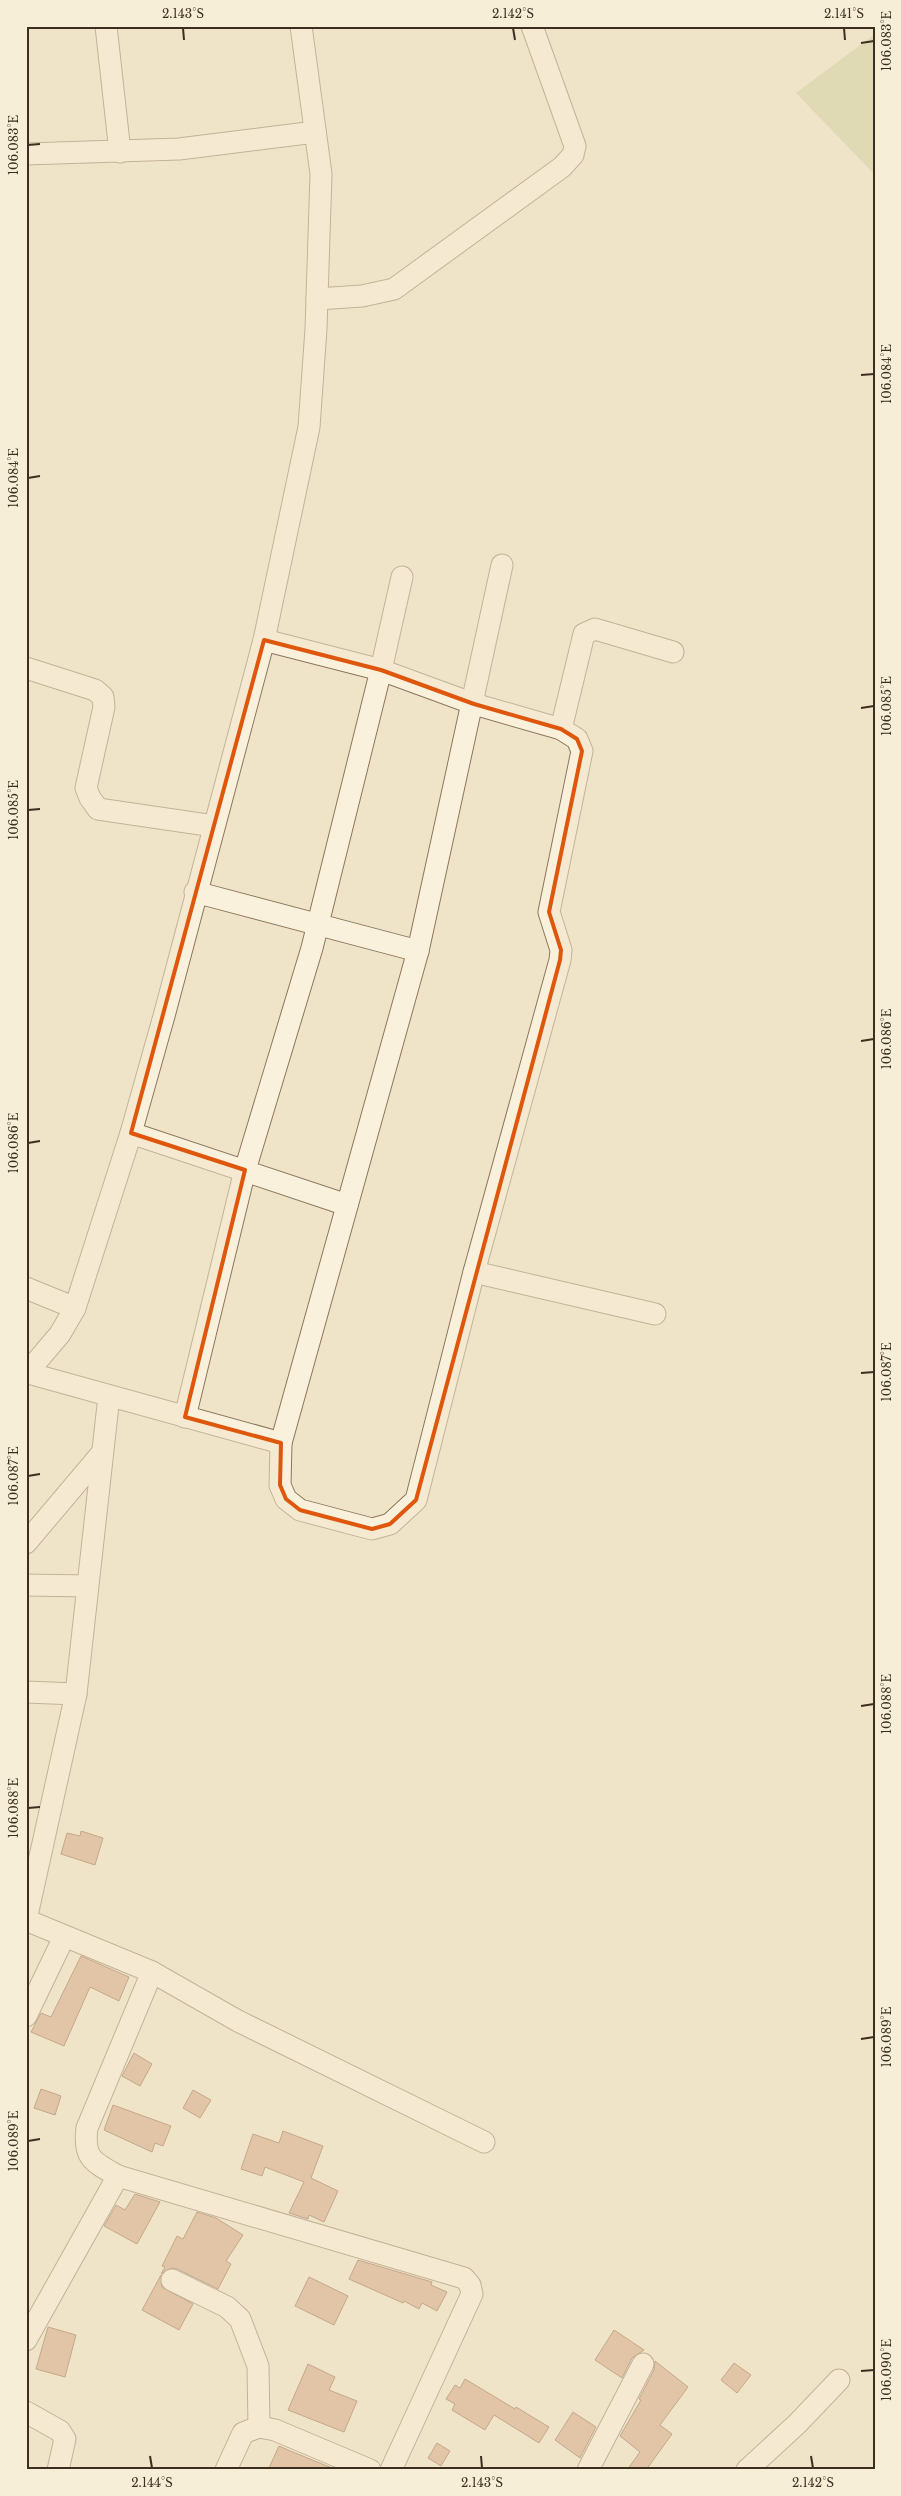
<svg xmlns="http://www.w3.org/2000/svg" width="901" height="2496" viewBox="0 0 901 2496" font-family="'Libre Baskerville',serif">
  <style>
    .green { fill: #c9cf9b }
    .building { fill: #cf9f7d; stroke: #8d5f41 }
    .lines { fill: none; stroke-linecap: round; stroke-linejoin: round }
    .minor-casing { stroke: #8d765c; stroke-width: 23 }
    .minor { stroke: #faf1dc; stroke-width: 21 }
    .marked { fill: none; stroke: #df570d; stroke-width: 4; stroke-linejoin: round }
    .ticks { fill: none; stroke: #3d2e20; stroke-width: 2 }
    .neatline { fill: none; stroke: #3d2e20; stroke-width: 2 }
    .ticks-label { font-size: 12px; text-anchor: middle; fill: #3d2e20 }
  </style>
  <rect width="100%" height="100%" fill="#f0e4c8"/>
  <polygon class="green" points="875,34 875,175 796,93"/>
  <g class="building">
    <polygon points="81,1831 103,1838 95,1865 61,1854 67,1833 80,1836"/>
    <polygon points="81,1956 129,1977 119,2001 90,1987 64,2046 31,2032 41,2013 51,2017"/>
    <polygon points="134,2053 152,2064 140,2086 122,2076"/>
    <polygon points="41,2089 61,2096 55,2115 34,2108"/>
    <polygon points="193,2090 211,2100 200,2118 183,2108"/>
    <polygon points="113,2105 171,2126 163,2146 155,2143 152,2152 104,2130"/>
    <polygon points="283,2131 323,2146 311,2178 338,2191 324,2222 309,2215 308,2219 289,2213 304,2182 265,2167 262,2176 241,2169 253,2134 279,2143"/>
    <polygon points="135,2194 160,2202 137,2244 104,2226 116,2205 125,2210"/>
    <polygon points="197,2212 216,2218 243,2235 226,2261 231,2264 218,2289 177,2269 171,2268 161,2274 165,2267 162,2266 177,2236 183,2239"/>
    <polygon points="358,2260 432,2282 431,2285 447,2292 437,2311 422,2303 419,2309 404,2301 403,2303 349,2279"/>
    <polygon points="161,2275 162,2287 193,2304 179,2330 142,2310"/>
    <polygon points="309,2277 348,2296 334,2325 295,2306"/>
    <polygon points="48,2327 76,2335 65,2377 36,2369"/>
    <polygon points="614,2330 644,2350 632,2358 622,2378 595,2360"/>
    <polygon points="655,2361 688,2387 660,2425 672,2434 646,2470 627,2470 640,2452 620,2436 641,2400 639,2399 654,2370"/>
    <polygon points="734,2363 751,2375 737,2393 721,2380"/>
    <polygon points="308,2364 335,2377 329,2390 357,2401 344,2432 288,2410"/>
    <polygon points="465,2379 515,2409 516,2407 549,2427 539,2443 494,2415 485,2430 452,2410 455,2404 446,2399 455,2385 460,2388"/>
    <polygon points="573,2412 596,2427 580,2458 555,2440"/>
    <polygon points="437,2443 450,2451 441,2466 428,2458"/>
    <polygon points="279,2446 288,2450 337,2470 268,2470"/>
  </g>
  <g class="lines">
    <defs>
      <g id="minor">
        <polyline points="106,26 120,152"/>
        <polyline points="26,154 179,149 315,132"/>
        <polyline points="317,299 362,296 394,289 562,167 573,155 575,146 532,26"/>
        <polyline points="26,668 95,690 103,697 104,707 86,788 90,798 98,809 214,826"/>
        <polyline points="561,729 584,634 595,629 673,652"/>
        <polyline points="195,892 418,951"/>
        <polyline points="131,1133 347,1205"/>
        <polyline points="474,1272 655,1314"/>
        <polyline points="26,1288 75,1308"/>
        <polyline points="28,1373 281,1443 280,1485 286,1499 300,1510 372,1529 390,1524 416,1500 474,1272 560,960 561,950 549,912 582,751 577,739 561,729 474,704 381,670 402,577"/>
        <polyline points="26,1374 60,1334 75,1308 131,1133 164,1016 264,640 309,427 316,329 321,174 301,26"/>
        <polyline points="185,1417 245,1170 312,948 381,670 264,640"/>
        <polyline points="281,1443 418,951 502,565"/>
        <polyline points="26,1543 102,1453"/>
        <polyline points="26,1585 87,1586"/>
        <polyline points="26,1692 76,1694"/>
        <polyline points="26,1920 76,1694 109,1396"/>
        <polyline points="26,1920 152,1972 238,2021 484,2142"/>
        <path d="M 152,1972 L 87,2128 C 83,2158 93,2162 118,2176 L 464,2278 L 470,2285 L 472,2294 L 391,2470"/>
        <polyline points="26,2016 64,1937"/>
        <polyline points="172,2280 227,2307 240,2319 258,2366 259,2427"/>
        <polyline points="26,2340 118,2176"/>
        <polyline points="26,2412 60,2431 65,2439 58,2470"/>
        <polyline points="226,2470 243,2433 259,2427 275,2430 370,2470"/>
        <polyline points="588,2470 643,2364"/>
        <polyline points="747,2470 797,2424 839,2380"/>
      </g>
    </defs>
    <use href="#minor" class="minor-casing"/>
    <use href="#minor" class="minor"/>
  </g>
  <path d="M0 0H901V2496H0ZM 264,640 L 381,670 L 474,704 L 561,729 L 577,739 L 582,751 L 549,912 L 561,950 L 560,960 L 416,1500 L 390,1524 L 372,1529 L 300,1510 L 286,1499 L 280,1485 L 281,1443 L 185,1417 L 245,1170 L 131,1133 Z" fill="#f0e4c8" fill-opacity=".55" fill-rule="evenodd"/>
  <path class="marked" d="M 264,640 L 381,670 L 474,704 L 561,729 L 577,739 L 582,751 L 549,912 L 561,950 L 560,960 L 416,1500 L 390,1524 L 372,1529 L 300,1510 L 286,1499 L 280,1485 L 281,1443 L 185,1417 L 245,1170 L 131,1133 Z"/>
  <path class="ticks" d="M 183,28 L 184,40M 513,28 L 515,40M 844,28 L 845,40M 861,43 L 874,41M 28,145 L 40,144M 861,375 L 874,374M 28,478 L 40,476M 861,708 L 874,706M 28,810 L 40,809M 861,1041 L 874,1039M 28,1143 L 40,1141M 861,1373 L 874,1372M 28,1476 L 40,1474M 861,1706 L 874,1704M 28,1808 L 40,1807M 861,2039 L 874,2037M 28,2141 L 40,2139M 861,2371 L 874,2370M 150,2456 L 152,2468M 481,2456 L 482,2468M 811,2456 L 813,2468"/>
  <rect width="901" height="2496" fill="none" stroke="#f7eed8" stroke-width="55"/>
  <rect x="28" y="28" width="846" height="2440" class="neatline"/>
  <g class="ticks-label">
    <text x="183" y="18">2.143°S</text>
    <text x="513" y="18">2.142°S</text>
    <text x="844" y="18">2.141°S</text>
    <text transform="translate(887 41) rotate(-90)" y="4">106.083°E</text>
    <text transform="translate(14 145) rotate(-90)" y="4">106.083°E</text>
    <text transform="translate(887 374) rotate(-90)" y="4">106.084°E</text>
    <text transform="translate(14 478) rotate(-90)" y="4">106.084°E</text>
    <text transform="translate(887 706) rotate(-90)" y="4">106.085°E</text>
    <text transform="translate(14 810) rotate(-90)" y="4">106.085°E</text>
    <text transform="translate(887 1039) rotate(-90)" y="4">106.086°E</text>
    <text transform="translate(14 1143) rotate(-90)" y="4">106.086°E</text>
    <text transform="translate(887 1372) rotate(-90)" y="4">106.087°E</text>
    <text transform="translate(14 1476) rotate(-90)" y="4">106.087°E</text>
    <text transform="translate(887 1704) rotate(-90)" y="4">106.088°E</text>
    <text transform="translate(14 1808) rotate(-90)" y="4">106.088°E</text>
    <text transform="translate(887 2037) rotate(-90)" y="4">106.089°E</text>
    <text transform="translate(14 2141) rotate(-90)" y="4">106.089°E</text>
    <text transform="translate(887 2370) rotate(-90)" y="4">106.090°E</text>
    <text x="152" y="2487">2.144°S</text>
    <text x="482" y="2487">2.143°S</text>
    <text x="813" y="2487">2.142°S</text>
  </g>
</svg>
